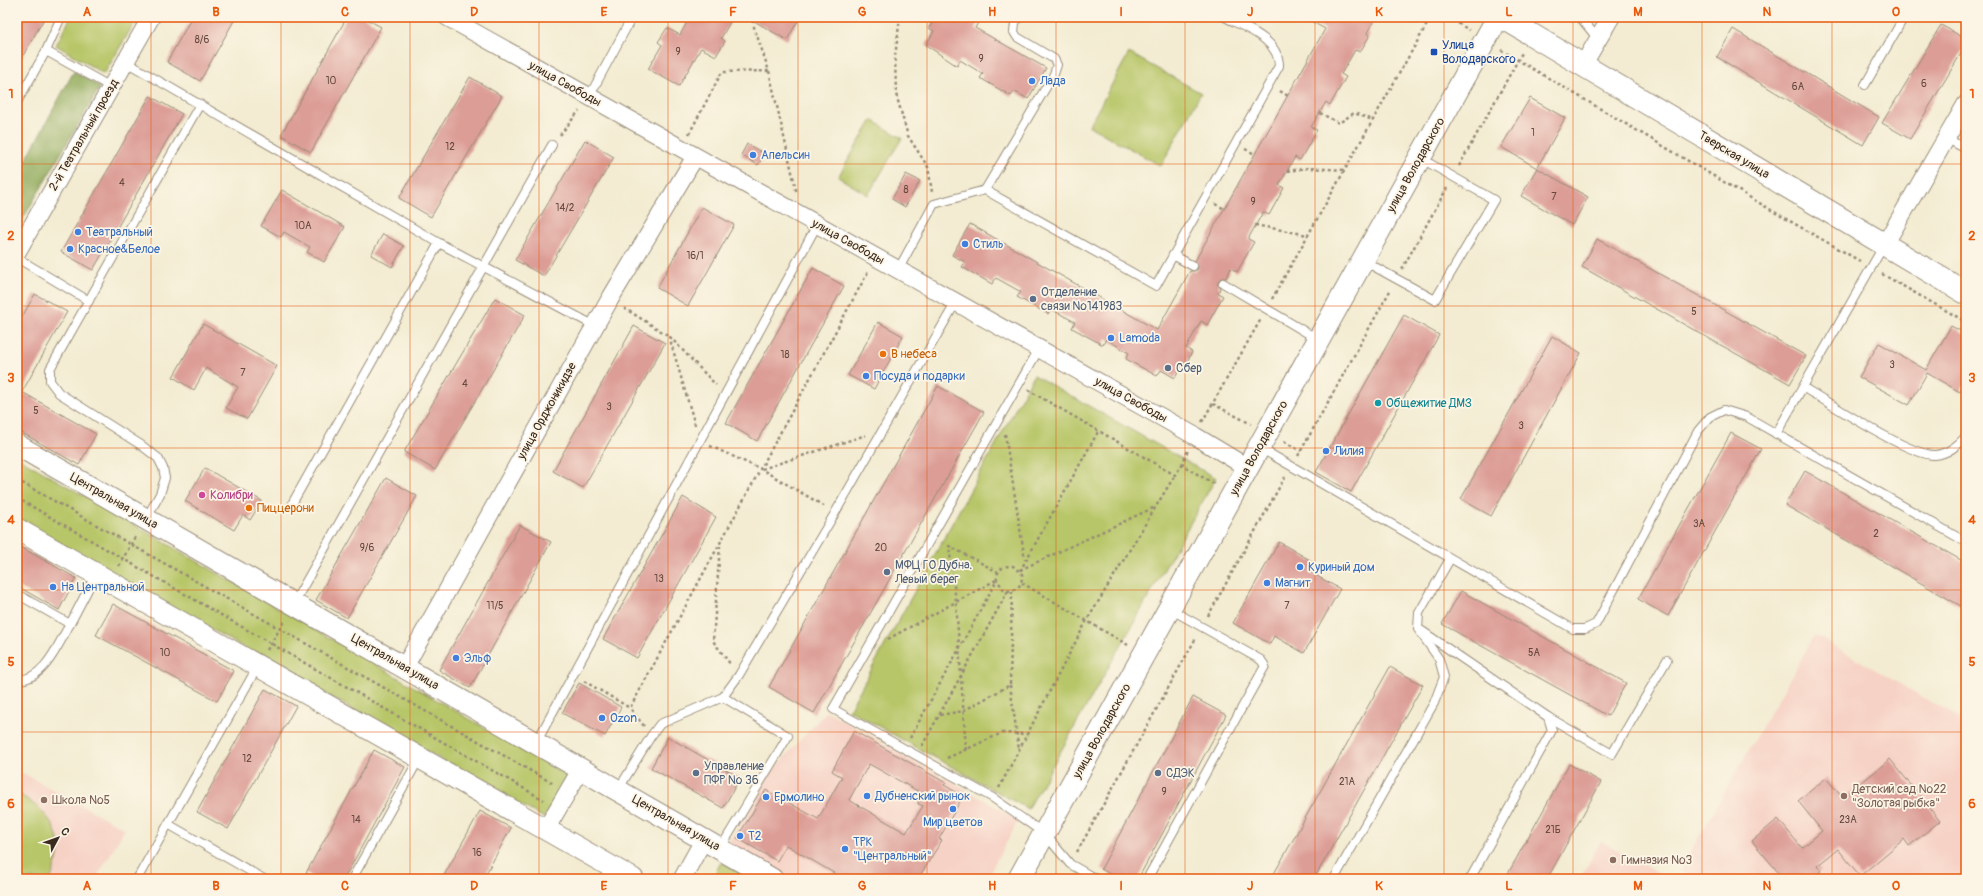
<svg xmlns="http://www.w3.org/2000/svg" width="1983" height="896" viewBox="0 0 1983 896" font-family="Pangolin,sans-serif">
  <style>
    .built { fill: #f6d1c5 }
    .green { fill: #b7c668; stroke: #797843 }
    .forest { fill: #91ab5c; stroke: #666a3d }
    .building { fill: #dc9d96; fill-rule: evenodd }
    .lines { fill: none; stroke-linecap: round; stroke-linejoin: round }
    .service-casing { stroke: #978b78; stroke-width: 10 }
    .minor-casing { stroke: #978b78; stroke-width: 19 }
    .tertiary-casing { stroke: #978b78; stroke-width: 23 }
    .secondary-casing { stroke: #978b78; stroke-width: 24 }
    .path { stroke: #978b78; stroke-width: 2.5; stroke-dasharray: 3 3; stroke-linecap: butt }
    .service { stroke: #fff; stroke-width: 8 }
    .minor { stroke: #fff; stroke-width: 17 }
    .tertiary { stroke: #fff; stroke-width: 21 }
    .secondary { stroke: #fff; stroke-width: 22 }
    .grid { fill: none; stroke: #e8590c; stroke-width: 1; stroke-opacity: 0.55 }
    .transit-dot { fill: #1a4fb4; stroke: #fcf5e5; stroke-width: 1.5 }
    .shop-dot { fill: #3f7fe0; stroke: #fcf5e5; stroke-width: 1.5 }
    .service-dot { fill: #5c6f8a; stroke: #fcf5e5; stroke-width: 1.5 }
    .food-dot { fill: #e8710a; stroke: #fcf5e5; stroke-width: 1.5 }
    .culture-dot { fill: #0f9aa8; stroke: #fcf5e5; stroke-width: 1.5 }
    .hotel-dot { fill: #d1479c; stroke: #fcf5e5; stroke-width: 1.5 }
    .education-dot { fill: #8d6e63; stroke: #fcf5e5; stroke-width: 1.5 }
    .labels { text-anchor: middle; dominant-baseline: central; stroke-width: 3.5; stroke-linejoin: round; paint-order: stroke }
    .number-label { font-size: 10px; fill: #63473c }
    .transit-label { font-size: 12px; fill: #164399; stroke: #fcf5e5; text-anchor: start }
    .shop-label { font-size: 12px; fill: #366cbe; stroke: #fcf5e5; text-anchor: start }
    .street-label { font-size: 12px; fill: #3b2a1e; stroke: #fcf5e5 }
    .service-label { font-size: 12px; fill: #4e5e75; stroke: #fcf5e5; text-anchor: start }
    .food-label { font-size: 12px; fill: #c56008; stroke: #fcf5e5; text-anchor: start }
    .culture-label { font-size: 12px; fill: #0d838f; stroke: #fcf5e5; text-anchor: start }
    .hotel-label { font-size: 12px; fill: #b23c85; stroke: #fcf5e5; text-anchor: start }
    .education-label { font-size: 12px; fill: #785e54; stroke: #fcf5e5; text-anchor: start }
    .neatline { fill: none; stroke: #e8590c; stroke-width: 1.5 }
    .grid-label { font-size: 13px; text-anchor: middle; font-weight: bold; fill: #e8590c }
  </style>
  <rect width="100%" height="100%" fill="#fcf5e5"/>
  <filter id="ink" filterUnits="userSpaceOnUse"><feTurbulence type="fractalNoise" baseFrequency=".025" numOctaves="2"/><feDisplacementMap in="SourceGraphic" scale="8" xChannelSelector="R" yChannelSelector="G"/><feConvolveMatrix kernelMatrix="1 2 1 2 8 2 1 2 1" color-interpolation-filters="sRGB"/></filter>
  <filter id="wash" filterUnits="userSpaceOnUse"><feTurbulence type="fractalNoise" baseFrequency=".012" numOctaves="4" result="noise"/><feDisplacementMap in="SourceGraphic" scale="16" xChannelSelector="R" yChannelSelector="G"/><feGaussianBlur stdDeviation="0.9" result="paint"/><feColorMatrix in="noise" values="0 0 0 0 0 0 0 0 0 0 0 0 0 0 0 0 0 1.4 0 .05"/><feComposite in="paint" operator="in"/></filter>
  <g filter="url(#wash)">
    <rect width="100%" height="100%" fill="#f3ecd2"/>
    <g class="built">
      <polygon points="1815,635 1966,722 1966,879 1697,879 1680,870"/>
      <polygon points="827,711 1019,820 986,879 785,879 727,845 771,772"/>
      <polygon points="17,770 125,829 96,879 17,879"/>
      <polygon points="1601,841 1669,879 1580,879"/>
    </g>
    <g class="green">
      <polygon points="71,17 138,17 104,74 56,45"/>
      <polygon points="1129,53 1201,93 1161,166 1089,126"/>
      <polygon points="872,120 902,138 868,195 838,177"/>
      <polygon points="1034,375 1216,478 1028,809 849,710"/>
      <polygon points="17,457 568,776 544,818 17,519"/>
      <path d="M 17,793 C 38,805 58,822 59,848 C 59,858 53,870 51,879 L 17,879 Z"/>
      <polygon points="721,862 752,879 712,879"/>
    </g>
    <polygon class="forest" points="74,71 100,87 17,229 17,176"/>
    <g id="blocks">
      <g class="building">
        <polygon points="17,17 45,17 17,66"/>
        <polygon points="192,17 236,17 200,81 167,62"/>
        <polygon points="347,17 363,17 381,27 311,152 281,135"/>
        <polygon points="690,17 733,17 721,38 725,41 716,56 701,48 679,86 648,69 662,45 658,42 667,28 680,35"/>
        <polygon points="747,17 800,17 787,40"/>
        <polygon points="935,17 981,17 975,28 1046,68 1028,99 1014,91 1011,96 980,78 983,74 960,60 957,66 926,45 934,31 929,28"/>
        <polygon points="1304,17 1376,17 1367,33 1370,35 1360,52 1355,50 1341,74 1346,77 1330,105 1326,102 1311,127 1317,130 1300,160 1295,157 1279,185 1284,188 1269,215 1263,212 1248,239 1254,242 1237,272 1231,268 1226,278 1221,278 1218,281 1218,285 1220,288 1218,293 1223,296 1207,325 1201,321 1186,348 1192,352 1186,364 1183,363 1175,378 1161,370 1157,376 1126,359 1129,353 1106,339 1103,345 1072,328 1075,322 1051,309 1048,314 1017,297 1021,292 996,278 992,284 962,267 965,262 952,255 970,224 1157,330 1190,271 1194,271 1198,269 1198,266 1195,261 1325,29"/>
        <polygon points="1941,25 1966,39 1966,45 1910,139 1882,123"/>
        <polygon points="1733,29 1879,117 1863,145 1717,57"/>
        <polygon points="470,77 502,96 431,217 399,198"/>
        <polygon points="150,96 182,114 93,270 61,252"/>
        <polygon points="1530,98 1565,118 1537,168 1501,147"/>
        <polygon points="585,140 614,157 544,276 515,260"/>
        <polygon points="747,144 765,154 758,165 741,155"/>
        <polygon points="1537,168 1588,197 1572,225 1521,196"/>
        <polygon points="906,174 920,181 905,207 892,199"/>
        <polygon points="282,190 345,227 324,262 307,252 310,247 284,232 281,237 261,226"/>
        <polygon points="702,207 734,225 688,306 657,288"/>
        <polygon points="383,234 404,246 392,267 371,255"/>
        <polygon points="1597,239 1806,356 1790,384 1582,267"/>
        <polygon points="813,268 844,286 757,441 726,423"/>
        <polygon points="35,294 67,312 22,392 96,434 79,465 17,430 17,326"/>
        <polygon points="495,298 525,315 435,470 404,452"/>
        <polygon points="1404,315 1439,335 1351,492 1316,472"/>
        <polygon points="878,322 903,336 874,389 848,375"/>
        <polygon points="203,324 277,366 247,419 226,408 238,387 206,368 194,390 173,377"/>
        <polygon points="634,326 665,343 583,488 553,471"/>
        <polygon points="1951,326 1966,334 1966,382 1960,392 1927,373 1909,405 1859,377 1879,343 1926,370"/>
        <polygon points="1552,336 1581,353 1491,516 1461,499"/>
        <polygon points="938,386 984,412 814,713 769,687"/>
        <polygon points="1731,433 1761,449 1668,616 1638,599"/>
        <polygon points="205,468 262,501 250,520 243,515 234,530 185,501"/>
        <polygon points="1805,471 1966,563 1966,609 1785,505"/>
        <polygon points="386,478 417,496 347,618 316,600"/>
        <polygon points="683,497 716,517 637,658 603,639"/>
        <polygon points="520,525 551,542 470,688 439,670"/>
        <polygon points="1279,542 1315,563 1310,572 1340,589 1304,653 1274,636 1270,644 1233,623"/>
        <polygon points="17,545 76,578 59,610 17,586"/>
        <polygon points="1461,591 1626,683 1608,716 1442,624"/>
        <polygon points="113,604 234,671 217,701 96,635"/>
        <polygon points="1390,667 1423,685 1314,879 1271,879"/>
        <polygon points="579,683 621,707 605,736 562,713"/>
        <polygon points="265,689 296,706 228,829 197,812"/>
        <polygon points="1193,697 1226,715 1138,879 1119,879 1101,869"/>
        <path d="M 854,731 L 946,783 L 944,785 L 963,796 L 939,839 L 942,840 L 918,879 L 844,879 L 786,845 L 777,861 L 737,838 L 766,790 L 818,819 L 842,777 L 832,771 ZM 869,764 L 923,794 L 918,804 L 923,806 L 906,833 L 849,800 Z"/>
        <polygon points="668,737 740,778 723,808 651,768"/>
        <polygon points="374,750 405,767 344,879 316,879 306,873"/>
        <polygon points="1890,759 1940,821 1909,846 1904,839 1860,876 1838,849 1817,866 1821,871 1811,879 1784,879 1752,841 1778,819 1802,848 1822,831 1798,801 1826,778 1843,798"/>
        <polygon points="1569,764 1601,782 1547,879 1505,879"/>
        <polygon points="480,811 511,828 483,879 442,879"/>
      </g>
    </g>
  </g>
  <g filter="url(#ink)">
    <use href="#blocks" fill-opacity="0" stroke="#978b78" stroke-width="1"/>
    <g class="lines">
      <defs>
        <g id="service">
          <polyline points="1580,17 1598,39"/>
          <polyline points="46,51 61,17"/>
          <polyline points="126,62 439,243 595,326"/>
          <polyline points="1865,85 1904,17"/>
          <polyline points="589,97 632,17"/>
          <polyline points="17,102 46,51 111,87"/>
          <polyline points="1946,138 1966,149"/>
          <polyline points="985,190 1054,74 1057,65 1054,59 1017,37 1014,32 1015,23 1018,17"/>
          <polyline points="1173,255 1193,266"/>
          <polyline points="17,258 89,301"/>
          <polyline points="1364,261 1435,300 1494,200 1420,158"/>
          <path d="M 898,270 L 934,204 L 985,190 L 1156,286 L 1279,66 C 1279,39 1245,28 1225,17"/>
          <polyline points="1223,283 1319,340"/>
          <polyline points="1039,349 833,709 993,798 1045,834 1070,864 1096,879"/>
          <path d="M 1804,388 C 1830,403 1909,456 1935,455 C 1947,454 1959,445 1966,436"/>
          <polyline points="1776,434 1884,245"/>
          <polyline points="1260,448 1573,629 1585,629 1596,624 1698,431 1710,417 1724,410 1747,417 1966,542"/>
          <polyline points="293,502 439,243"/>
          <polyline points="146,519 160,494 165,478 163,468 158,458 141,445 59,393 50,381 50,369 200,104"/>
          <polyline points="17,594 70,624 96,574"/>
          <polyline points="294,603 552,145"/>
          <polyline points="1422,631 1548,717 1552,730 1470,879"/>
          <path d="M 17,680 C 45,680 58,644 70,624"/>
          <polyline points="1548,717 1612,754 1667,660"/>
          <polyline points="536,743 817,225"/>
          <polyline points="618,790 651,736 660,724 723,697"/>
          <polyline points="168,824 264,879"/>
          <polyline points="720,849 788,736 723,697 739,675 835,513 956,302"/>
          <polyline points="137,879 258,666"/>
          <polyline points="352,879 420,757"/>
          <polyline points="1147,879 1265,666 1261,660 1170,609"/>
          <polyline points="1334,879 1434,703 1444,677 1439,659 1418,629 1419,613 1450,559"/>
        </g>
        <g id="minor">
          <polyline points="447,17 1195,436 1248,468"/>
          <polyline points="1583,65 1611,17"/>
          <polyline points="1885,244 1966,104"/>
          <polyline points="17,252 151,17"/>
          <polyline points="404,668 610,299 695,157"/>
          <polyline points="546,829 581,769"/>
          <polyline points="682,879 704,839"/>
        </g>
        <g id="tertiary">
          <polyline points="17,445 772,879"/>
          <polyline points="17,529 633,879"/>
        </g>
        <g id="secondary">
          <polyline points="1502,17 1966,293"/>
          <polyline points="1019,879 1498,17"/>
        </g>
      </defs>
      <use href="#service" class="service-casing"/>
      <use href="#minor" class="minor-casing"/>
      <use href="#tertiary" class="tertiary-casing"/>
      <use href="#secondary" class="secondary-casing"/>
      <g class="path">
        <polyline points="900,17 895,57 896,94 908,136 928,167 932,192"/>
        <polyline points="1448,17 1469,30"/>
        <polyline points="1501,50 1788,220 1860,261"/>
        <polyline points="769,71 797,194"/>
        <polyline points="1280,91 1288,96"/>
        <polyline points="1320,113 1339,123 1354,113 1373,120"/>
        <polyline points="689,134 722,72 769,71 753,24 753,17"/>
        <polyline points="560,135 579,111"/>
        <polyline points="1245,149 1255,154"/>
        <polyline points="1459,166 1523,51"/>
        <polyline points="1287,171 1308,168 1345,170"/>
        <polyline points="1215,204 1225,209"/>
        <polyline points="1255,225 1308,235"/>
        <polyline points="1402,269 1447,188"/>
        <polyline points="1882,274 1966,322"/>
        <polyline points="1272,299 1431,17"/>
        <polyline points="624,308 669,336 716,385"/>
        <polyline points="669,336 695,425"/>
        <polyline points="1028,390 1175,475 1182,465 1216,485"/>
        <polyline points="1213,404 1251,424"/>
        <polyline points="1202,422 1261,319"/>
        <polyline points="1005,434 1025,560"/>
        <polyline points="1284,442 1301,451"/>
        <polyline points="710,446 761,469 824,506"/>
        <polyline points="1298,456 1391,289"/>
        <polyline points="1182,465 1188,450"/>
        <polyline points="762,469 866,435"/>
        <polyline points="17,480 554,784"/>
        <polyline points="17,498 544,800"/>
        <polyline points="720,546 713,641 731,665"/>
        <polyline points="119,566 136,535"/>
        <polyline points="1020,570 1155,507"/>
        <polyline points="1020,571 1099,430"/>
        <polyline points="1022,583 1128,645"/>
        <polyline points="1208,616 1285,477"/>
        <polyline points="888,639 996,580"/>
        <polyline points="267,650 285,620"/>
        <polyline points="584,681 630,708"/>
        <polyline points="1010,685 1019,750"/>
        <polyline points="940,715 963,711 1010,685 1012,591"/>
        <polyline points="644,726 630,708 868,272"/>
        <path d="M 910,738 L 997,580 C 996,570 1003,565 1013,566 L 1022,574 C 1023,586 1015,593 1004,590 L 997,580"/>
        <polyline points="922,746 1008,591"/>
        <polyline points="966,750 956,602 949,546 998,572"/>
        <polyline points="947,758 1002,733 1028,734"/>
        <polyline points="999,788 1086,622 1175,475"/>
        <polyline points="1077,852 1196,638"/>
      </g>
      <use href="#service" class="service"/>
      <use href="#minor" class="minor"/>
      <use href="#tertiary" class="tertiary"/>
      <use href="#secondary" class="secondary"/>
    </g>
  </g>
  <path class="grid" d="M 151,17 L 151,879M 281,17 L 281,879M 410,17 L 410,879M 539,17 L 539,879M 668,17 L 668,879M 798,17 L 798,879M 927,17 L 927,879M 1056,17 L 1056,879M 1185,17 L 1185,879M 1315,17 L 1315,879M 1444,17 L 1444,879M 1573,17 L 1573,879M 1702,17 L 1702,879M 1832,17 L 1832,879M 17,164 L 1966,164M 17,306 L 1966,306M 17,448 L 1966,448M 17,590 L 1966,590M 17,732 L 1966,732"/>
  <rect class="transit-dot" x="1430" y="48" width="8" height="8" rx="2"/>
  <g class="shop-dot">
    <circle cx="1032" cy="81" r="4"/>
    <circle cx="753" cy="155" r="4"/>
    <circle cx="78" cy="232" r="4"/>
    <circle cx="965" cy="244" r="4"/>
    <circle cx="70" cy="249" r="4"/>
    <circle cx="1111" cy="338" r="4"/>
    <circle cx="866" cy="376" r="4"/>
    <circle cx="1326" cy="451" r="4"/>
    <circle cx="1300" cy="567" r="4"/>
    <circle cx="1267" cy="583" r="4"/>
    <circle cx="53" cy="587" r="4"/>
    <circle cx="456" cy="658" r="4"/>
    <circle cx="602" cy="718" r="4"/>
    <circle cx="867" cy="796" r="4"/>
    <circle cx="766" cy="797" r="4"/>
    <circle cx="953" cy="809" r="4"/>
    <circle cx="740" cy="836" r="4"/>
    <circle cx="845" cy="849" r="4"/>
  </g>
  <g class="service-dot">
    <circle cx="1033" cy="299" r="4"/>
    <circle cx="1168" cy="368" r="4"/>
    <circle cx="887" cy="572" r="4"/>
    <circle cx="696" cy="773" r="4"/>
    <circle cx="1158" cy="773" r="4"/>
  </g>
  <g class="food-dot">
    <circle cx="883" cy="354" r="4"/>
    <circle cx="249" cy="508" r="4"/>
  </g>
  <circle class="culture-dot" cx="1378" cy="403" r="4"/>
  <circle class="hotel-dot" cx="202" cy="495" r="4"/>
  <g class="education-dot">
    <circle cx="1844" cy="796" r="4"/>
    <circle cx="44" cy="800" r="4"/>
    <circle cx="1613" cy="860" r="4"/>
  </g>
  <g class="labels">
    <g class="number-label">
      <text x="202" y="40">8/6</text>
      <text x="678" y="52">9</text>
      <text x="981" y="59">9</text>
      <text x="331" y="81">10</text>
      <text x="1924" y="84">6</text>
      <text x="1798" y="87">6А</text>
      <text x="1533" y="133">1</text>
      <text x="450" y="147">12</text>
      <text x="122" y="183">4</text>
      <text x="906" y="190">8</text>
      <text x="1554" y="197">7</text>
      <text x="1253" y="202">9</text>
      <text x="565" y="208">14/2</text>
      <text x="303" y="226">10А</text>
      <text x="695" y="256">16/1</text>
      <text x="1694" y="312">5</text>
      <text x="785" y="355">18</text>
      <text x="1892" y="365">3</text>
      <text x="243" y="373">7</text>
      <text x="465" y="384">4</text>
      <text x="609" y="407">3</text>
      <text x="36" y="411">5</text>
      <text x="1521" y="426">3</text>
      <text x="1699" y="524">3А</text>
      <text x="1876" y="534">2</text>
      <text x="367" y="548">9/6</text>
      <text x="881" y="548">20</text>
      <text x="659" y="579">13</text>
      <text x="495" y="606">11/5</text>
      <text x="1287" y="606">7</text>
      <text x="165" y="653">10</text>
      <text x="1534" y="653">5А</text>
      <text x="247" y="759">12</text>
      <text x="1347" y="782">21А</text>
      <text x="1164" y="792">9</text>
      <text x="356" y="820">14</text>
      <text x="1848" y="820">23А</text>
      <text x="1553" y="830">21Б</text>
      <text x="477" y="853">16</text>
    </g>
    <g class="transit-label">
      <text x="1442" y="45">Улица<tspan x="1442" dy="14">Володарского</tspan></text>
    </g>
    <g class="shop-label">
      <text x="1040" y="81">Лада</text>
      <text x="761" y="155">Апельсин</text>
      <text x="86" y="232">Театральный</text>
      <text x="973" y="244">Стиль</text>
      <text x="78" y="249">Красное&amp;Белое</text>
      <text x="1119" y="338">Lamoda</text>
      <text x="874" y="376">Посуда и подарки</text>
      <text x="1334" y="451">Лилия</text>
      <text x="1308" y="567">Куриный дом</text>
      <text x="1275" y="583">Магнит</text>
      <text x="61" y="587">На Центральной</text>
      <text x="464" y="658">Эльф</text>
      <text x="610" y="718">Ozon</text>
      <text x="875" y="796">Дубненский рынок</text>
      <text x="774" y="797">Ермолино</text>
      <text x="953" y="822" text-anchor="middle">Мир цветов</text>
      <text x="748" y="836">T2</text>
      <text x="853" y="842">ТРК<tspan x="853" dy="14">"Центральный"</tspan></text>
    </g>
    <g class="street-label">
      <text transform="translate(565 84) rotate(29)">улица Свободы</text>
      <text transform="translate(84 135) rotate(-60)">2-й Театральный проезд</text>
      <text transform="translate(1734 155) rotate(31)">Тверская улица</text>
      <text transform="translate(1416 165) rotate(-61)">улица Володарского</text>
      <text transform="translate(848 242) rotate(29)">улица Свободы</text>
      <text transform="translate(1131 400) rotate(29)">улица Свободы</text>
      <text transform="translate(547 411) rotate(-61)">улица Орджоникидзе</text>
      <text transform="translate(1259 448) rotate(-61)">улица Володарского</text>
      <text transform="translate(114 501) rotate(30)">Центральная улица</text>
      <text transform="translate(395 662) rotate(30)">Центральная улица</text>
      <text transform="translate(1102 731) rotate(-61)">улица Володарского</text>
      <text transform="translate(676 823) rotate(30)">Центральная улица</text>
    </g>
    <g class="service-label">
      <text x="1041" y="292">Отделение<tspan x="1041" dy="14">связи №141983</tspan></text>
      <text x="1176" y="368">Сбер</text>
      <text x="895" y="565">МФЦ ГО Дубна.<tspan x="895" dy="14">Левый берег</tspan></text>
      <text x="704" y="766">Управление<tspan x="704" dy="14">ПФР № 36</tspan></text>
      <text x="1166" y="773">СДЭК</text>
    </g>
    <g class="food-label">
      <text x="891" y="354">В небеса</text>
      <text x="257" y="508">Пиццерони</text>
    </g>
    <g class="culture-label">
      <text x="1386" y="403">Общежитие ДМЗ</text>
    </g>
    <g class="hotel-label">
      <text x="210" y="495">Колибри</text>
    </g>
    <g class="education-label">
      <text x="1852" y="789">Детский сад №22<tspan x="1852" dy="14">"Золотая рыбка"</tspan></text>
      <text x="52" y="800">Школа №5</text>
      <text x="1621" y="860">Гимназия №3</text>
    </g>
  </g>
  <rect width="1983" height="896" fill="none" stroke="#fcf5e5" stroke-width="44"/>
  <g transform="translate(58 838) rotate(49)" stroke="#fcf5e5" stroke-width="3" paint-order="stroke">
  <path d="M0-3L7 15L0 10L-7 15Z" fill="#3b2a1e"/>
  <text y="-6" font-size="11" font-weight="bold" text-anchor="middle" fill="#3b2a1e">С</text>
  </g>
  <rect x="22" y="22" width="1939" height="852" class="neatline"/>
  <g class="grid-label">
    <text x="87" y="16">A</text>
    <text x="216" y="16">B</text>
    <text x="345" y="16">C</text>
    <text x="474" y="16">D</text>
    <text x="604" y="16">E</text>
    <text x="733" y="16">F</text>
    <text x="862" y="16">G</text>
    <text x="992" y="16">H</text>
    <text x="1121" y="16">I</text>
    <text x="1250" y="16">J</text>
    <text x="1379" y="16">K</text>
    <text x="1509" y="16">L</text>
    <text x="1638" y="16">M</text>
    <text x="1767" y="16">N</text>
    <text x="1896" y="16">O</text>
    <text x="11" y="98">1</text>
    <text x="1972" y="98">1</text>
    <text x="11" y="240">2</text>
    <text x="1972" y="240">2</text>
    <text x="11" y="382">3</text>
    <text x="1972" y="382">3</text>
    <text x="11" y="524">4</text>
    <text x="1972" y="524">4</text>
    <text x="11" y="666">5</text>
    <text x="1972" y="666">5</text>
    <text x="11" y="808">6</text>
    <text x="1972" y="808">6</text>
    <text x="87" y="890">A</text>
    <text x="216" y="890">B</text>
    <text x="345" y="890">C</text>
    <text x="474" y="890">D</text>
    <text x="604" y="890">E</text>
    <text x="733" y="890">F</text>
    <text x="862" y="890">G</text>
    <text x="992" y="890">H</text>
    <text x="1121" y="890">I</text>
    <text x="1250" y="890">J</text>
    <text x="1379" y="890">K</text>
    <text x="1509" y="890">L</text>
    <text x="1638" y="890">M</text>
    <text x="1767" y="890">N</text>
    <text x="1896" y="890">O</text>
  </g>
</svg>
